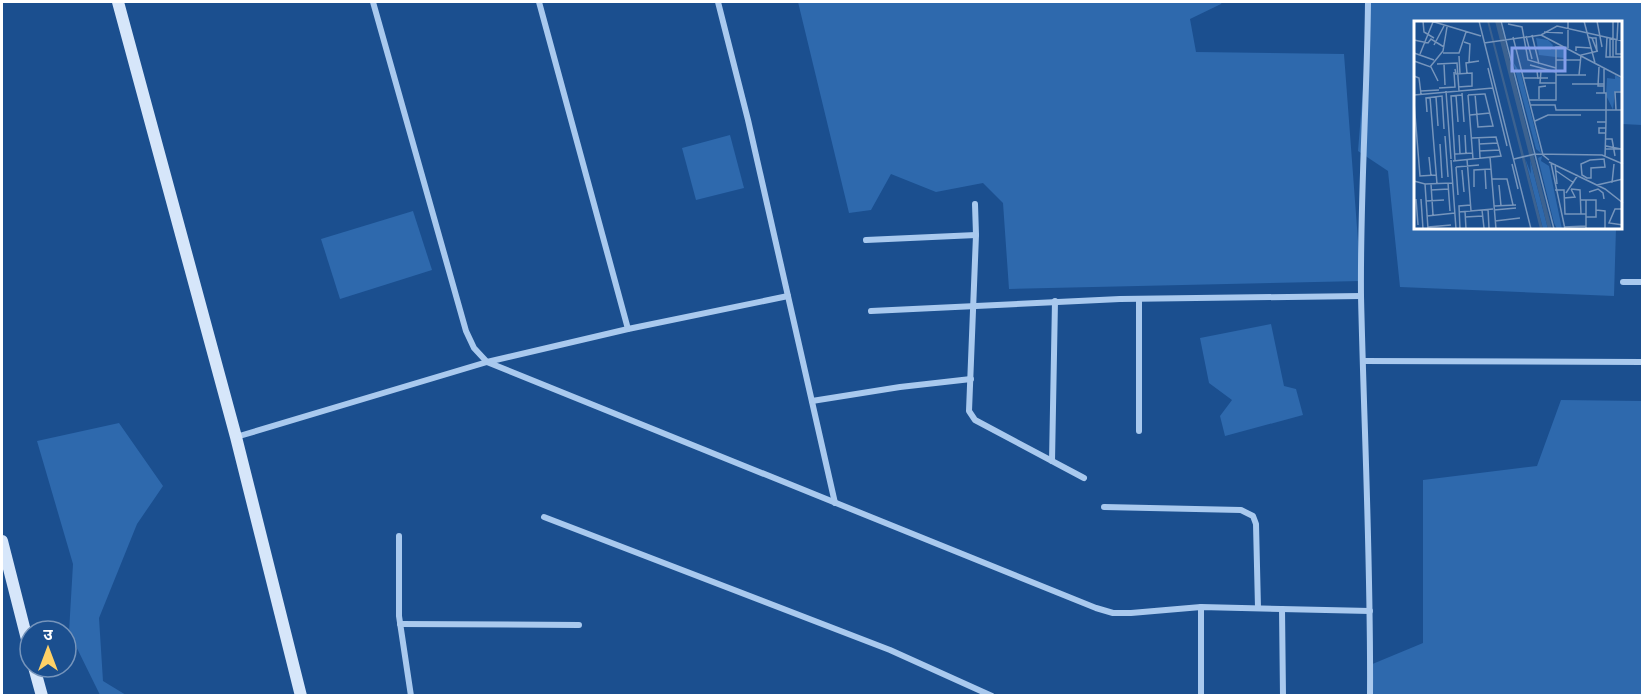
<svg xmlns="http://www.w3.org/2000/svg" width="1644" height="697" viewBox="0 0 1644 697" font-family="Commissioner,'Noto Sans Devanagari',sans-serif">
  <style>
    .green { fill: #2e69ad }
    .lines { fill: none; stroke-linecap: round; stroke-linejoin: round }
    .street { stroke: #a9c9ee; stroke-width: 6 }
    .secondary { stroke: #d6e6fa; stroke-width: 12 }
    .inset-road { fill: none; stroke: #7695bc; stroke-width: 1.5 }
    .view { fill: #839eea; fill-opacity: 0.15; stroke: #839eea; stroke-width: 3 }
    .inset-edge { fill: none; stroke: #fff; stroke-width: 3 }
  </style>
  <rect width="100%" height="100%" fill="#1b4f8f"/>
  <g class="green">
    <polygon points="798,2 1222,2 1221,4 1190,19 1196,52 1344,54 1361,281 1009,289 1003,203 983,183 936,192 891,174 871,210 849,213"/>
    <polygon points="1370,2 1642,2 1642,125 1622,124 1622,22 1416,22 1416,228 1616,228 1614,296 1400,287 1388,171 1358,151"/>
    <polygon points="730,135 744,188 696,200 682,148"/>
    <polygon points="413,211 432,270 340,299 321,239"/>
    <polygon points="1271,324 1284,386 1296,389 1303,415 1225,436 1220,416 1232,400 1209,383 1200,338"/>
    <polygon points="1561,400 1642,401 1642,695 1370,696 1370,665 1423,643 1423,480 1537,466"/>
    <polygon points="119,423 163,486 137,524 99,618 103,681 126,695 100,695 69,632 73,564 37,441"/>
  </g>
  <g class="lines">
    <g class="street">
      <polyline points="373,2 466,331 474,348 487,362 1096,608 1113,613 1131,613 1201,607 1370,611"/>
      <polyline points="539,2 628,329"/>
      <polyline points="718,2 748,120 835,503"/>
      <path d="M 1368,2 C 1367,100 1360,198 1361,296 C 1364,429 1371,562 1370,696"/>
      <polyline points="975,204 976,235 969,411 975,420 1084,478"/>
      <polyline points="866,240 976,235"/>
      <polyline points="1623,282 1642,282"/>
      <polyline points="1139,299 1139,431"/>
      <polyline points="871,311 1120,299 1361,296"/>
      <polyline points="1363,361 1642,362"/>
      <polyline points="812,401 900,387 971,379"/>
      <polyline points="236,437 487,362 628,329 788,296"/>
      <polyline points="1052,461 1055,301"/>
      <polyline points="1104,507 1241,510 1253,516 1256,524 1258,608"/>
      <polyline points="544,517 890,650 992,696"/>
      <polyline points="399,536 399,616 411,696"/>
      <polyline points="1282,609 1283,696"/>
      <polyline points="400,624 579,625"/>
      <polyline points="1201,696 1201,607"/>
    </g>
    <g class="secondary">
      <polyline points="118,2 236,437 301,696"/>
      <polyline points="2,541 30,651"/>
      <polyline points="34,667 42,696"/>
    </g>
  </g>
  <g transform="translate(1414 21)">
    <rect width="208" height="208" fill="#1b4f8f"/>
    <path d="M 122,17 L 134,19 L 139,24 L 137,29 L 152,27 L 150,37 L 125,34 ZM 99,41 L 107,53 L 127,132 L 122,128 ZM 201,54 L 208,58 L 208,70 L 201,70 L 199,89 L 192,74 L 193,57 L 201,58 ZM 128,135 L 127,140 L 135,145 L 148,208 L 143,208 L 140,202 L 124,137 ZM 111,137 L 117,153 L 116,138 L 134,208 L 129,208 Z" fill="#2e69ad"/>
    <path d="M 73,0 L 75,0 L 129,208 L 126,208 ZM 81,0 L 86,0 L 138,208 L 134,208 Z" fill="#3c6290"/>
    <path class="inset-road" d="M 9,0 L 10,11 L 20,17M 17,0 L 67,15M 65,0 L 117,208M 87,0 L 140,208M 170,0 L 181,42M 183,0 L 188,26M 94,3 L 108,6 L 114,39 L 142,47M 130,11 L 149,12M 118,14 L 125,43M 127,14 L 209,57M 112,15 L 118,38M 99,16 L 129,134 L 135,139M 174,16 L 178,17 L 183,30 L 182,17 L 178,17M 193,16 L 192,36 L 208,36M 202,18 L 202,33 L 208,33M 0,19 L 14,22 L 17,18 L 30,26M 203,19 L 204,0M 208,20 L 208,0M 50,21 L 56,23 L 55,41M 70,22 L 127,14 L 143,5 L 209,20M 20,24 L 30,5M 154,27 L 154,0M 162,30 L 162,26 L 177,27M 0,32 L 20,39M 29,32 L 45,32 L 52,11M 6,33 L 19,1M 45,35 L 46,53M 196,36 L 196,17M 199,36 L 199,0M 142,39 L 166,39M 0,40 L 17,46 L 24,60M 23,43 L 43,42 L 45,70M 30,43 L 31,64M 116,44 L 142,51M 16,46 L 29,30 L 33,6M 185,46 L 184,65 L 190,65M 74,47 L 93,125M 41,48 L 42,53 L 58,52 L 58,65 L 44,66M 108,50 L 123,50 L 124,58M 127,50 L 126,62 L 142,62M 53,52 L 52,42 L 65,40M 142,54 L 172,54M 165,54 L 167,34 L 184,30M 0,55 L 5,57 L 7,73M 110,57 L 134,57M 158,63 L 190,63M 25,67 L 41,66 L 40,51M 7,70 L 25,69M 32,70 L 37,138M 48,72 L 50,101M 182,72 L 192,72 L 192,101M 190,72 L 190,48M 0,74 L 79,67M 42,74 L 44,101M 54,74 L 70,73 L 71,73 L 79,105 L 64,106 L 61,73M 54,74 L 59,138M 16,76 L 23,163M 22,76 L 24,105M 125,78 L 125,66 L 132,65M 115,79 L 142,79 L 142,26 L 149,26M 0,81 L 6,155 L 22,154M 117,84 L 141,84 L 142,89 L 209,89M 202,89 L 201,71 L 209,71M 13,91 L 12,77 L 28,75 L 30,108M 56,94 L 76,92M 121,100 L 134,94 L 167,94M 183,101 L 192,101 L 191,136M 192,112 L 185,112 L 185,107 L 192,107M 45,114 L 46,133M 51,114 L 52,133M 31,115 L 34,156M 65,117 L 66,137M 191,118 L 198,118 L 201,135M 26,123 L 28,157M 65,123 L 84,122M 192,128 L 207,128 L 192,125M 65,130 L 86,129M 41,133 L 59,132M 15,136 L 17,155M 76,136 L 82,208M 53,138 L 57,190M 100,138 L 121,133 L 188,134 L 209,143M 37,139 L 42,208M 41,139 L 37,75 L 48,74M 176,139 L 190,138 L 191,146 L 177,147 L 177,157 L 173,157 L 168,154 L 167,143 ZM 39,140 L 87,135 L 82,116 L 58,117M 135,141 L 191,168 L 209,182M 137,142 L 151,208M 98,143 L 104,168M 141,143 L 143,163M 42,146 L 44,174M 42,146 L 65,144M 48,149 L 50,171M 71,149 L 72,168M 141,149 L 160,162M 78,158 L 93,158 L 99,184M 0,160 L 11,163 L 38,162M 34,162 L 36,190M 198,162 L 200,143M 11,163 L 14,208M 17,163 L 19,194M 85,164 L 87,185M 183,164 L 209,158M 60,166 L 60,149 L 77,148M 157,168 L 166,169 L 167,193M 17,169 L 35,168M 141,169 L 150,169 L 151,193 L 172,193M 175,171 L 184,168 L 189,172 L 190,178M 152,172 L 164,154M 150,177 L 161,176 L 157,168M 2,178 L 4,204M 7,178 L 9,208M 166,179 L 182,179 L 182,196 L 172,196M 12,180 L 30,179M 80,185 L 102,184M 74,188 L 75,207M 209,188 L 201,188 L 195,202 L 209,204M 68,189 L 70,207M 80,189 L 102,187M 182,189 L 191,190 L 191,208M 51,190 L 52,208M 45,191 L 79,188M 13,195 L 41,192M 51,196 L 69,195M 81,200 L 106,197M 14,206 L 37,204M 150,206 L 172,205M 46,208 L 45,185 L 57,184M 172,208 L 172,179"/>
    <path class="view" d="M 98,27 L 151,27 L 151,50 L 98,50 Z"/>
    <rect width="208" height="208" class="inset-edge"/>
  </g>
  <rect width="1644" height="697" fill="none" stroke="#ffffff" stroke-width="6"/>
  <g transform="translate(48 649)"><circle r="28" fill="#1b4f8f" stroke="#7695bc" stroke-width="1.5"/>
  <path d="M0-4.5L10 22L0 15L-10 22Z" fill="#ffd166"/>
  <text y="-9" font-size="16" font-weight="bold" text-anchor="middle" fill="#ffffff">उ</text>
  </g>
</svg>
